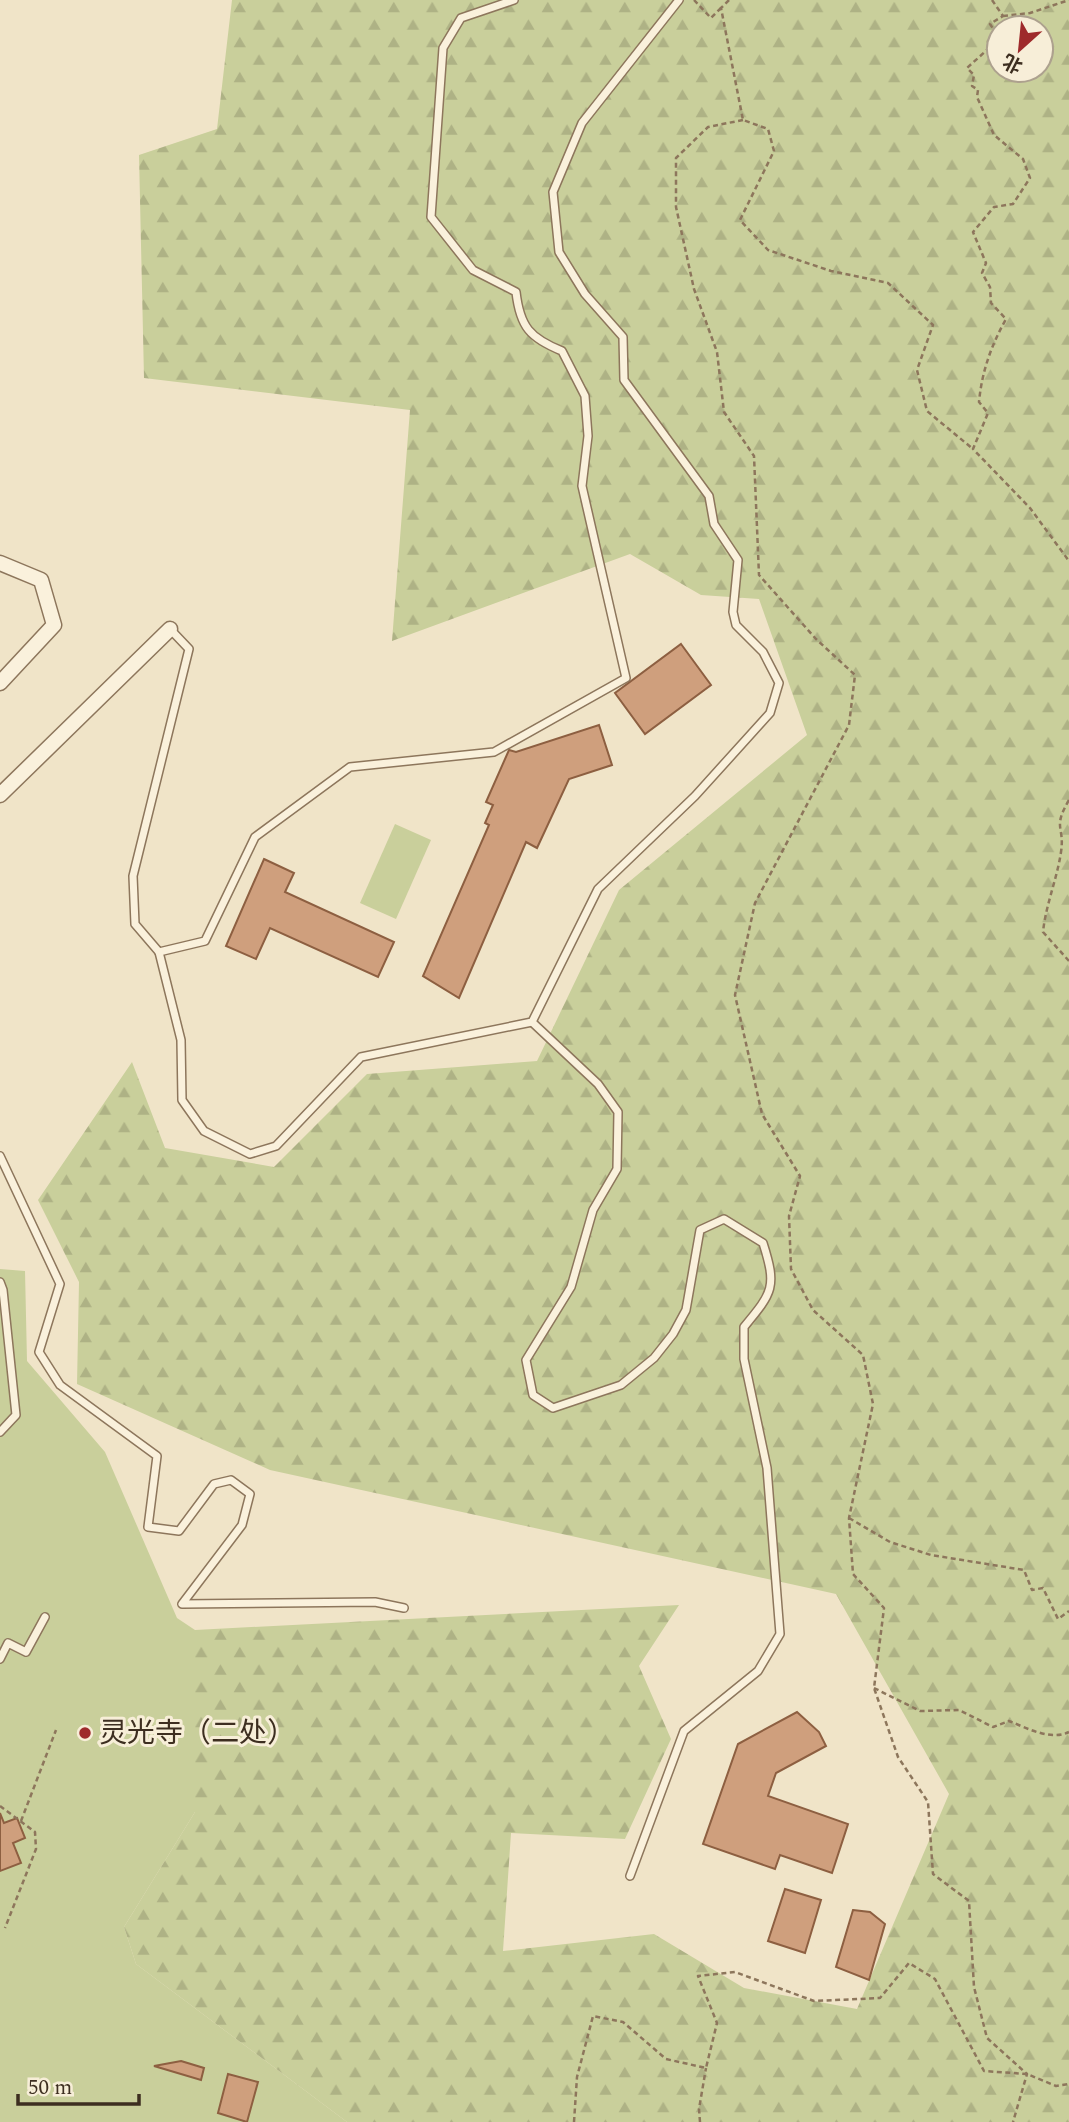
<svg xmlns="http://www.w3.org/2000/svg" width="1069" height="2122" viewBox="0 0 1069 2122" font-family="Spectral,'Noto Sans SC',serif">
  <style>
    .green { fill: #c9cf9b }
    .forest { fill: url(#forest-firs); fill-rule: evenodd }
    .building { fill: #cf9f7d; stroke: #8d5f41; stroke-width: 2 }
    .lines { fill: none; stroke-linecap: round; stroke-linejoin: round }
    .service-casing { stroke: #8d765c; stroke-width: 10 }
    .minor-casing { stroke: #8d765c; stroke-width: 17 }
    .path { stroke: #8d765c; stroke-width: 2.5; stroke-dasharray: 5 3.5; stroke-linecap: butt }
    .service { stroke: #faf1dc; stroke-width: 7 }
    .minor { stroke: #faf1dc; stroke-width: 14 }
    .poi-dot { fill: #9e2a2b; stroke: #f7eed8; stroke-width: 2.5 }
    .labels { text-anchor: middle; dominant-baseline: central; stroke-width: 6; stroke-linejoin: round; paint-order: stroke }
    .poi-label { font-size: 28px; fill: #3d2e20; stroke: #f7eed8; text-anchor: start }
  </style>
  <defs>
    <pattern id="forest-firs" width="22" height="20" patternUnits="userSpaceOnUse" patternTransform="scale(1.75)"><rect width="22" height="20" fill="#c9cf9b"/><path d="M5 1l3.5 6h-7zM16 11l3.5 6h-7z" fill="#aeb285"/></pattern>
  </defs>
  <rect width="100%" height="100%" fill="#f0e4c8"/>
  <g class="green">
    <polygon points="395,824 431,840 396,919 360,903"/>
    <polygon points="0,1269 25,1271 27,1361 105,1452 177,1618 195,1630 195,1812 124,1927 136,1964 347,2122 0,2122"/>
  </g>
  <path class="forest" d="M 232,0 L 1069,0 L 1069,2122 L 347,2122 L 136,1964 L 124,1927 L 195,1812 L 195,1630 L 679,1605 L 639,1666 L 671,1739 L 625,1839 L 511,1833 L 503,1951 L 654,1934 L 744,1988 L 857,2009 L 949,1794 L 836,1594 L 270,1470 L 77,1384 L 79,1282 L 38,1200 L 132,1062 L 165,1148 L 274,1167 L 367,1074 L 537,1061 L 619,890 L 807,735 L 759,599 L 701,595 L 630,554 L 392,641 L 410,410 L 144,378 L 139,155 L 217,129 ZM 999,28 L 1041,28 L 1041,70 L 999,70 Z"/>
  <g class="building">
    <polygon points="681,644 711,685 645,734 615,693"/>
    <polygon points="599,725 612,765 569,779 537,848 526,842 459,998 423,976 489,825 485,823 493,805 486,802 509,750 516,752"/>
    <polygon points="264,859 294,873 285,892 394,942 378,977 270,928 256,959 226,946"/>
    <polygon points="797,1712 819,1732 826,1746 776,1773 768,1796 848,1824 832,1873 780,1855 775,1869 703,1844 738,1744"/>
    <polygon points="0,1813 4,1823 17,1818 25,1838 13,1843 21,1863 0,1871"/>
    <polygon points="785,1889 821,1900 805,1953 768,1941"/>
    <polygon points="853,1910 870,1912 885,1924 869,1980 836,1967"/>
    <polygon points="181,2061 204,2068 201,2080 154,2066"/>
    <polygon points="228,2074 258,2082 247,2122 218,2113"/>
  </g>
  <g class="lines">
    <defs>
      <g id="service">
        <path d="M 170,629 L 189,649 L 133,876 L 135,924 L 159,952 L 205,941 L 255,837 L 350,767 L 494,752 L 626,678 L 582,486 L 588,436 L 585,396 L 562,351 C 530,338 520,327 516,292 L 473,270 L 431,217 L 443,48 L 461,18 L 514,0"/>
        <polyline points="159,952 181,1040 182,1100 204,1131 250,1154 276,1146 361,1057 532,1022 598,889 695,796 770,713 779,683 763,652 736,625 733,612 738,560 714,524 709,496 624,380 623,337 585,294 559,252 553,192 582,123 679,0"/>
        <path d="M 532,1022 L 598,1084 L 618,1112 L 617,1169 L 593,1210 L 571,1287 L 526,1360 L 533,1395 L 553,1408 L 621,1385 L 654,1358 L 673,1334 L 686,1310 L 700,1230 L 724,1219 L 763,1243 C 777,1287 773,1292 744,1327 L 744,1359 L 767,1468 L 780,1634 L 758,1671 L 684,1731 L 630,1876"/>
        <polyline points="0,1156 60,1284 39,1352 60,1385 157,1456 148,1527 179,1531 214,1484 231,1480 250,1494 242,1525 182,1604 375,1602 404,1608"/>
        <polyline points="0,1282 3,1290 16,1415 0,1432"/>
        <polyline points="0,1659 8,1643 26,1652 45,1617"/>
      </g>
      <g id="minor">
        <polyline points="0,563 41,580 54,625 0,683"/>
        <polyline points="0,795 170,629"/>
      </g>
    </defs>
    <use href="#service" class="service-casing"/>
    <use href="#minor" class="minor-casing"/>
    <g class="path">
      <polyline points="694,0 711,18 721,8"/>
      <polyline points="729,0 721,8 743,120 768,129 774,151 740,220 768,250 831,271 888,283 933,325 917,370 927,411 973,449"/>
      <polyline points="992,0 1003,16 990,24 998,36"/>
      <polyline points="1003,16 1030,13 1069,0"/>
      <path d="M 999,37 L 988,41 L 988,49 L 967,68 L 974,75 L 972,86 L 978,90 L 977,97 L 994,135 L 1023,159 L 1030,178 L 1013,204 L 994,207 L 973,232 L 986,263 L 982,273 L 990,287 L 991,303 L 1006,319 C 991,346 982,371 979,402 L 988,413 L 973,449 L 1030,508 L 1069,561"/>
      <polyline points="743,120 708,127 676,158 676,207 694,289 717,352 724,412 754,456 759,575 816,639 855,675 849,725 755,903 735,995 762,1114 800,1176 789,1216 791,1269 813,1310 863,1355 873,1404 849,1518 853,1574 884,1608 874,1688 898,1757 928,1802 933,1874 969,1901 974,1987 987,2038 1027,2074 1013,2122"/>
      <path d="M 1069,800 C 1052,829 1065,826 1061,852 C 1057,879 1046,904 1043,932 L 1069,961"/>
      <polyline points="849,1518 890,1542 931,1555 1024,1570 1032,1590 1043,1588 1058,1619 1069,1611"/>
      <path d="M 874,1688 L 920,1711 L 959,1710 L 993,1727 L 1009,1721 C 1027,1728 1050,1741 1069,1732"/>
      <polyline points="0,1806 35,1832 36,1849 5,1928"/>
      <polyline points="21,1821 56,1730"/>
      <polyline points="574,2122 577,2077 593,2016 623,2022 666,2059 706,2068 717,2023 698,1976 735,1972 814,2001 880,1998 909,1963 935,1979 984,2071 1027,2074 1056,2086 1069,2084"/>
      <polyline points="700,2122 699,2109 706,2068"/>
    </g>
    <use href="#service" class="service"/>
    <use href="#minor" class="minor"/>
  </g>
  <circle class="poi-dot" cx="85" cy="1733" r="7"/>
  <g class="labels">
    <g class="poi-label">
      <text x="99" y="1733">灵光寺（二处）</text>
    </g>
  </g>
  <g transform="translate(1020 49) rotate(207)"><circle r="33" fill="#f7eed8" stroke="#ada18e" stroke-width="2"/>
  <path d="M0-5L12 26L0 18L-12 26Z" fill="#9e2a2b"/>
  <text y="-10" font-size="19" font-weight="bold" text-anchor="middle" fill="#3d2e20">北</text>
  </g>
  <path d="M18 2094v10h121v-10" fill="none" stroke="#3d2e20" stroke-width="3.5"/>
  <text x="28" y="2094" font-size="21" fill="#3d2e20" stroke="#f7eed8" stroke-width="5" paint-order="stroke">50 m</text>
</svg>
